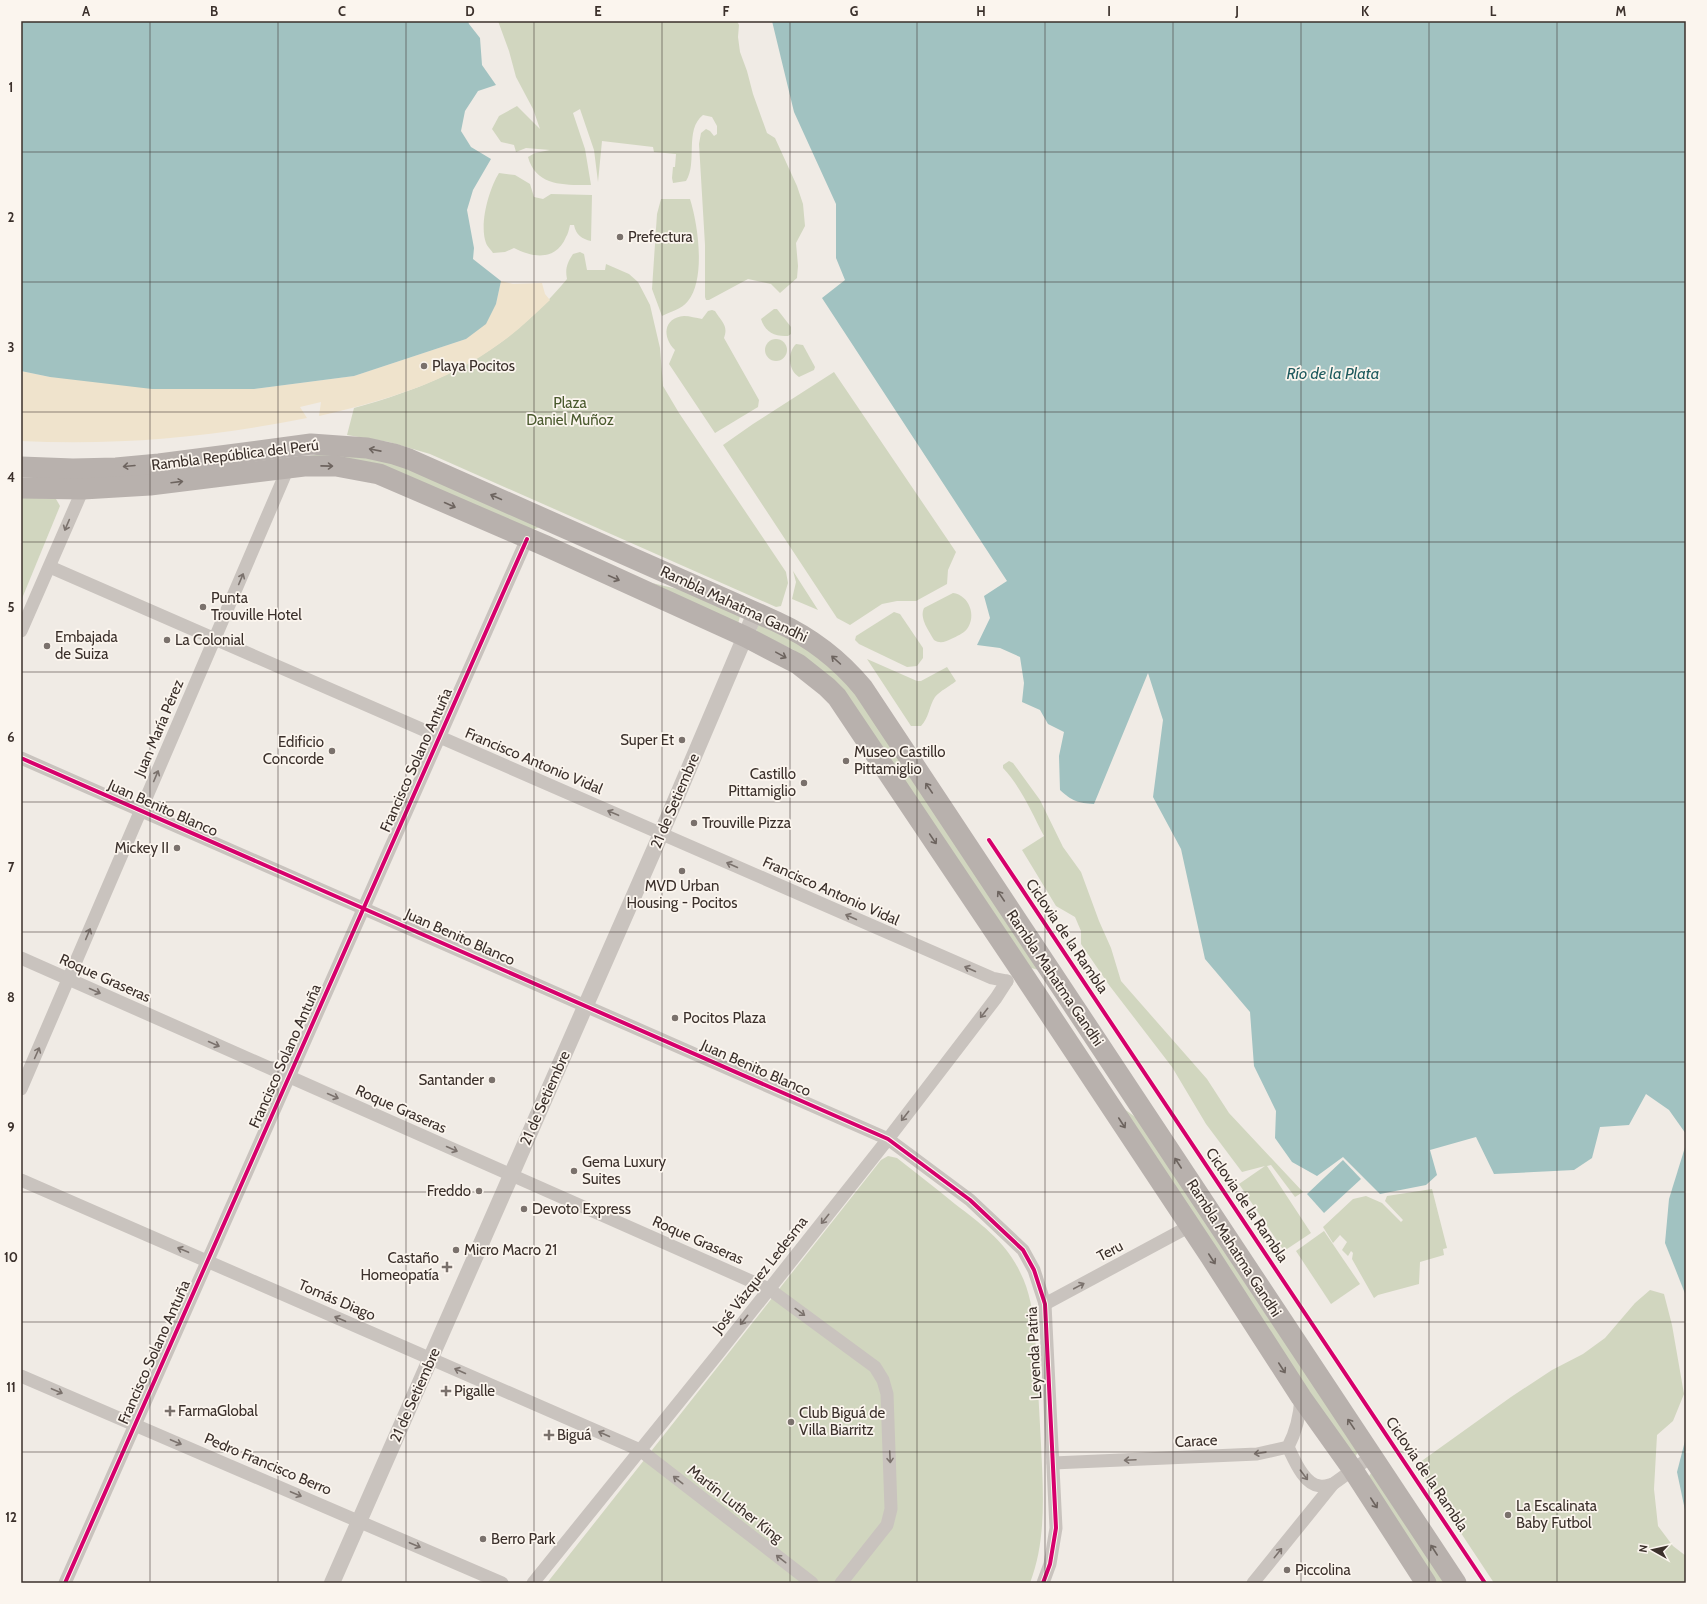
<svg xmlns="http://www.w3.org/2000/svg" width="1707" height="1604" viewBox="0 0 1707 1604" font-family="Cabin,sans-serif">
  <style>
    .green { fill: #d1d6bf }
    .sand { fill: #efe3cc }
    .water { fill: #a1c2c1 }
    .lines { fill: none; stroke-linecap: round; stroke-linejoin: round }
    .minor { stroke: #c9c3be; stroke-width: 13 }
    .tertiary { stroke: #c9c3be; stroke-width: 16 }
    .primary { stroke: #b8b1ad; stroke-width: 21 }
    .cycleway-casing { stroke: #fbf5ee; stroke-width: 6 }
    .cycleway { stroke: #d6006c; stroke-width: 4 }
    .oneway { stroke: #6d645f }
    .oneway2 { stroke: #7b726d }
    .grid { fill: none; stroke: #3b302b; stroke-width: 1; stroke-opacity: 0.55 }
    .poi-dot { fill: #7a716c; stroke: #fbf5ee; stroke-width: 1.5 }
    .labels { text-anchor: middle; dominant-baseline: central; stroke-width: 3.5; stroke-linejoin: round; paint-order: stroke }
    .poi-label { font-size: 15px; fill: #3b302b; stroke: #fbf5ee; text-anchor: start }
    .park-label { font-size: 15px; fill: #4a5a2e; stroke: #fbf5ee }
    .street-label { font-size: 15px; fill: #3b302b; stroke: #fbf5ee }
    .water-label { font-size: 16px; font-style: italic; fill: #1f5a5e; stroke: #fbf5ee }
    .neatline { fill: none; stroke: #3b302b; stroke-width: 1.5 }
    .grid-label { font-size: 13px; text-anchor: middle; font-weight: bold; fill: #3b302b }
  </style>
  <rect width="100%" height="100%" fill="#f0ebe5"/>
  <g class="green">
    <path d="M 498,21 L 737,21 L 739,25 L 738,37 L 740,52 L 747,71 L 753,94 L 767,133 L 775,138 L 797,186 L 803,204 L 805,226 L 796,243 L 798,266 L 797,278 L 780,293 L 771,284 L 748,279 L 709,300 L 706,300 L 705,297 L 705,245 L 699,144 L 701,133 L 706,129 L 710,131 L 714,136 L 717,134 L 717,126 L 712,117 L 703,115 C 684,130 698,163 686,181 L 673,183 L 672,178 L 673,167 L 675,167 L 676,154 L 654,152 L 653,147 L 602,141 L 598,182 L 594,150 L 580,109 L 573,113 L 585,149 L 591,185 C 566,185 536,187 528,157 L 535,153 L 550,150 L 526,148 L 516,152 L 514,145 L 501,142 L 492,129 L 499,116 L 517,106 L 540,129 L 533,109 L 516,77 L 509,51 Z"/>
    <path d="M 499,173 L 515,175 L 530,184 L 534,197 L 543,199 L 551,194 L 592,195 L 591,241 C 582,239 576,235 574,225 L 570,225 C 569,229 568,234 566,237 C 556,261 533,258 514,248 L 505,252 L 493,253 C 491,250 487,246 486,243 C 479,224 489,189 499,173 Z"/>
    <path d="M 661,199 L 690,199 C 698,224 706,279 688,301 C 682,309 670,312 662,316 L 652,289 L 657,214 Z"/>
    <path d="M 580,252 L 584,254 L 587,270 L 605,270 L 606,264 L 629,274 L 638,282 L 650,305 L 660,348 L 663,386 L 679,413 L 786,572 L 788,583 L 781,606 L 776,607 L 430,454 L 389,442 L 347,435 L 354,408 C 444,383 506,352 567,279 C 565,269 567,263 573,254 Z"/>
    <path d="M 774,309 L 777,309 L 791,327 L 791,334 L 788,336 C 775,337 765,332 761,319 Z"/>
    <path d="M 712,310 L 715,311 C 721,321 729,326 724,338 L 759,400 L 758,407 L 715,433 L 669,364 L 675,350 C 662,337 663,318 684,316 C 690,316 696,318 702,319 L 708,311 Z"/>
    <circle cx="776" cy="350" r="11"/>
    <path d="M 796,344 L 803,345 L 815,367 L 814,370 L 799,377 C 788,370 787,353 796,344 Z"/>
    <polygon points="834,372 956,552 948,570 947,584 916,601 897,601 882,604 850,625 837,618 723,445 753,424"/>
    <polygon points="320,454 390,460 539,527 533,530 431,488 279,461"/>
    <polygon points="21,497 56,499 60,506 21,601"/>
    <polygon points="793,571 818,610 792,599 796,582"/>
    <polygon points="652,583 694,593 741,613 738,624"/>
    <path d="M 953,593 C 969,595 977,616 967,629 C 963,634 957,636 951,639 C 945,642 940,644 934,640 C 929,631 919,618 924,608 Z"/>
    <polygon points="894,612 900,614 923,648 923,658 917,666 907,667 859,644 855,640 856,636"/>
    <polygon points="759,621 781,630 847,678 1039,970 1027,967 794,650 756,632"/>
    <path d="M 867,659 L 917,681 L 921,681 L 947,667 L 956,681 C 950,686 940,691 935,697 C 929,706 929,718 921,726 L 911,726 Z"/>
    <path d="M 1009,761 L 1013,763 L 1040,800 L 1063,847 L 1081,872 L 1099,921 L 1111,948 L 1121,981 L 1207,1079 L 1229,1113 L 1303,1192 L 1295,1197 L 1271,1165 L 1267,1166 L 1311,1233 L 1284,1251 L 1239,1184 L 1265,1166 L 1242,1172 L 1206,1124 L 1172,1067 L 1109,985 L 1081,944 L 1081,931 L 1075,917 L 1056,906 L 1022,850 L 1044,836 C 1032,813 1021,787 1003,768 L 1003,765 Z"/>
    <polygon points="1123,1108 1142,1122 1358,1452 1355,1457 1352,1458"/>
    <path d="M 888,1156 L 897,1158 C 916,1173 936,1188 955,1204 C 980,1223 1006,1242 1020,1272 C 1030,1291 1033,1313 1035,1334 C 1037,1371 1039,1407 1041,1444 C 1043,1490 1047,1539 1030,1583 L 547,1583 L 881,1160 Z"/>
    <polygon points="1432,1189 1447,1248 1443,1249 1444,1255 1420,1262 1419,1284 1378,1295 1374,1298 1352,1259 1353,1253 1351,1251 1348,1256 1342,1250 1347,1242 1340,1235 1333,1243 1323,1227 1353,1199 1366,1196 1382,1203 1401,1222 1403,1220 1385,1201 1387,1196"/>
    <polygon points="1324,1231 1360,1284 1331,1304 1296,1251"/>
    <polygon points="1650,1290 1664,1294 1672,1325 1684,1394 1673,1421 1657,1435 1654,1489 1658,1526 1673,1546 1686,1556 1686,1583 1494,1583 1416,1465 1511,1397 1552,1370 1583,1354 1605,1338 1635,1303"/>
    <polygon points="1371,1473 1448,1583 1435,1583 1368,1478"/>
  </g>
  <path class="sand" d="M 501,281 L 513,284 L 542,283 L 545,294 L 550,300 C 534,315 518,331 499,344 C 446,383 383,401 319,416 L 321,402 L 300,407 L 307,418 C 213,437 116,446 21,441 L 21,371 L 50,377 L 254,389 L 354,376 L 466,339 L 496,304 Z"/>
  <g class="water">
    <polygon points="21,21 468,21 469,24 480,38 482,65 496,85 478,91 465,111 461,131 471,147 491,159 473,190 467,210 474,248 473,259 501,281 496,304 486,324 466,339 354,376 254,389 152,389 50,377 21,371"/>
    <path d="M 772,21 L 1686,21 L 1686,1134 L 1669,1110 L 1646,1094 L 1629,1125 L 1600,1127 L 1592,1158 L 1574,1170 L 1494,1174 L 1476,1137 L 1430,1150 L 1437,1175 L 1426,1185 L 1380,1194 L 1343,1157 L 1317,1176 L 1292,1162 L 1275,1138 L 1276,1111 L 1254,1066 L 1250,1012 L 1205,959 L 1181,849 L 1153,797 L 1163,720 L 1148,673 L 1094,804 C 1078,803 1072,801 1060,790 L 1059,756 L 1064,732 L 1048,724 L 1040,710 L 1022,702 L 1024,683 L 1020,657 L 1000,648 L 977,645 L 990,618 L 984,596 L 1007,581 L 822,298 L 845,280 L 836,258 L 836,204 L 794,112 Z"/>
    <polygon points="1686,1144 1686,1296 1665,1243 1669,1199"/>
    <polygon points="1343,1160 1361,1179 1324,1213 1307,1194"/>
    <polygon points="1686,1437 1686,1515 1677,1472"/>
  </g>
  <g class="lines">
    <g class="minor">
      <polyline points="50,567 992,978 1007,981"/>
      <polyline points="21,631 83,489"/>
      <polyline points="21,758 888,1139 970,1200 1023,1250 1034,1270 1045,1304 1056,1528 1050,1564 1043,1583"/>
      <polyline points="21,958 769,1289 875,1367 883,1380 887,1394 891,1509 887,1525 841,1583"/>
      <polyline points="21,1089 288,468"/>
      <polyline points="21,1180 640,1450 812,1583"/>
      <polyline points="1045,1304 1190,1226"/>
      <polyline points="21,1376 502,1583"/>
      <path d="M 1288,1447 C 1294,1459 1304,1485 1320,1486 C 1324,1487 1329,1485 1333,1484"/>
      <path d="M 1053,1463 L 1257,1454 L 1288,1447 C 1297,1430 1300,1415 1301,1397"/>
      <polyline points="65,1583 527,539"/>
      <polyline points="533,1583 717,1355 888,1139 996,998 1007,981"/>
      <polyline points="1253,1583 1333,1484 1372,1456"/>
    </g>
    <polyline class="tertiary" points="332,1583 661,834 755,613"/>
    <g class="primary">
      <path d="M 21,467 L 73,469 L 116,468 L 159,464 L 311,444 L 367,448 L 394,454 L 409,459 L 777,622 C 812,638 839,659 863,688 L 1456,1583"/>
      <polyline points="21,488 83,489 150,485 304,466 336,466 379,474 546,546 746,637 798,664 827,687 837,697 1023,974 1210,1256 1301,1397 1353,1470 1426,1583"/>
    </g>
    <defs>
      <g id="cycleway">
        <polyline points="21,758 888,1139 970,1200 1023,1250 1034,1270 1045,1304 1056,1528 1050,1564 1043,1583"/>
        <polyline points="989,840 1485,1583"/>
        <polyline points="65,1583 527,539"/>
      </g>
    </defs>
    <use href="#cycleway" class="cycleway-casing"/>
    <use href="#cycleway" class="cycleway"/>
  </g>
  <defs><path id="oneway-shaft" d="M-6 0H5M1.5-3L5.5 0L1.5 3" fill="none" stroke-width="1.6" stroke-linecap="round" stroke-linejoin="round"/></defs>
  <g class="oneway">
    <use href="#oneway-shaft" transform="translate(375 450) rotate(-169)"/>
    <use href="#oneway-shaft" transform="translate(129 466) rotate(175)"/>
    <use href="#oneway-shaft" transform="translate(327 466) rotate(1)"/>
    <use href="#oneway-shaft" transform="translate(177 482) rotate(-7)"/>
    <use href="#oneway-shaft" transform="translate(496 497) rotate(-156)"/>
    <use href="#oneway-shaft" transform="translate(450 505) rotate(24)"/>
    <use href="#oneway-shaft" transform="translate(614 578) rotate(24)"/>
    <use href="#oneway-shaft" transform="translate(781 655) rotate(29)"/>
    <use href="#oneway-shaft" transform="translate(836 660) rotate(-138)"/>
    <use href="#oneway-shaft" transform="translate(929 788) rotate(-124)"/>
    <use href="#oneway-shaft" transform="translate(933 839) rotate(56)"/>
    <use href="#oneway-shaft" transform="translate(1001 896) rotate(-124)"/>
    <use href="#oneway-shaft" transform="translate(1122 1123) rotate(57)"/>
    <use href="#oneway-shaft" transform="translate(1178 1163) rotate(-123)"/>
    <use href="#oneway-shaft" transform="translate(1212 1259) rotate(57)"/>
    <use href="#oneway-shaft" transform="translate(1282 1368) rotate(57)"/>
    <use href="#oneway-shaft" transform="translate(1351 1424) rotate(-124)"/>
    <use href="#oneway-shaft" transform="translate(1374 1503) rotate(57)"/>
    <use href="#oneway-shaft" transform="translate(1434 1550) rotate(-123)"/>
  </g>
  <g class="oneway2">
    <use href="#oneway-shaft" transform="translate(67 525) rotate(113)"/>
    <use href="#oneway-shaft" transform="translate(241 579) rotate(-67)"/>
    <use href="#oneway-shaft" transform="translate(156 776) rotate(-67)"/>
    <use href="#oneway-shaft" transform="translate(613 813) rotate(-157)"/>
    <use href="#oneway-shaft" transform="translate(732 865) rotate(-156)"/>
    <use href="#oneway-shaft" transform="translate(851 917) rotate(-156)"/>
    <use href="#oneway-shaft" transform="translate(88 934) rotate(-67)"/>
    <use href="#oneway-shaft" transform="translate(970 969) rotate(-156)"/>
    <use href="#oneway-shaft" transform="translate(95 991) rotate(24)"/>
    <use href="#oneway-shaft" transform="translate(984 1013) rotate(128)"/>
    <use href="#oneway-shaft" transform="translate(214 1044) rotate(24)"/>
    <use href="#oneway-shaft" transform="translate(37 1053) rotate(-66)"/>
    <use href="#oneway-shaft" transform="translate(333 1096) rotate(24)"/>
    <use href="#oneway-shaft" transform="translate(905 1116) rotate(128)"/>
    <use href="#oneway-shaft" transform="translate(452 1149) rotate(24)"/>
    <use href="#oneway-shaft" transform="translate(825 1219) rotate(129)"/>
    <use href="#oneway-shaft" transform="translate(183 1250) rotate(-157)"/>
    <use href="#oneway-shaft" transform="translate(1079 1286) rotate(-28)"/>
    <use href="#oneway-shaft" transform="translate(800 1312) rotate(36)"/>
    <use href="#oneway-shaft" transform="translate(340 1319) rotate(-157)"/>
    <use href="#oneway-shaft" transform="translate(744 1320) rotate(128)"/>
    <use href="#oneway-shaft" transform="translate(460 1371) rotate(-156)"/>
    <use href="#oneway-shaft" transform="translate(57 1391) rotate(23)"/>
    <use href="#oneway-shaft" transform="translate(604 1434) rotate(-156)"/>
    <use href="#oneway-shaft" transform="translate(176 1442) rotate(23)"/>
    <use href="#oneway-shaft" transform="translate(1260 1453) rotate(172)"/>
    <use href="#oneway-shaft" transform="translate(890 1457) rotate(87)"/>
    <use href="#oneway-shaft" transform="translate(1130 1460) rotate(177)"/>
    <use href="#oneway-shaft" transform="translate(1304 1475) rotate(53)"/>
    <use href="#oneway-shaft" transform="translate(678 1480) rotate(-142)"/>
    <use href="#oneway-shaft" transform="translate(296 1494) rotate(23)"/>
    <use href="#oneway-shaft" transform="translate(415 1545) rotate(23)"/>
    <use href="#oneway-shaft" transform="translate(1278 1553) rotate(-51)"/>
    <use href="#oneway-shaft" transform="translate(781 1559) rotate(-142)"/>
  </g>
  <path class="grid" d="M 150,21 L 150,1583M 278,21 L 278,1583M 406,21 L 406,1583M 534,21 L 534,1583M 662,21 L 662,1583M 790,21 L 790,1583M 917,21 L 917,1583M 1045,21 L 1045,1583M 1173,21 L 1173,1583M 1301,21 L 1301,1583M 1429,21 L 1429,1583M 1557,21 L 1557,1583M 21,152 L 1686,152M 21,282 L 1686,282M 21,412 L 1686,412M 21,542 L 1686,542M 21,672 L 1686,672M 21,802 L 1686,802M 21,932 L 1686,932M 21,1062 L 1686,1062M 21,1192 L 1686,1192M 21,1322 L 1686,1322M 21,1452 L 1686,1452"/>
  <g class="poi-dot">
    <circle cx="620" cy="237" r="4"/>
    <circle cx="424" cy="366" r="4"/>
    <circle cx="203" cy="607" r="4"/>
    <circle cx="167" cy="640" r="4"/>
    <circle cx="47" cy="646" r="4"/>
    <circle cx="682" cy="740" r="4"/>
    <circle cx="332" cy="751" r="4"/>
    <circle cx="846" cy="761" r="4"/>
    <circle cx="804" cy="783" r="4"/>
    <circle cx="694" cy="823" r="4"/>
    <circle cx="177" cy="848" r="4"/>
    <circle cx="682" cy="871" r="4"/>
    <circle cx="675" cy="1018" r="4"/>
    <circle cx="492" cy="1080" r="4"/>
    <circle cx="574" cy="1171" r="4"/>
    <circle cx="479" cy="1191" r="4"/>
    <circle cx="524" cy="1209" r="4"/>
    <circle cx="456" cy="1250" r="4"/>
    <path d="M445 1261h4v4h4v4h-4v4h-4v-4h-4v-4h4z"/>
    <path d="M444 1385h4v4h4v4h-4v4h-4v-4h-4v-4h4z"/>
    <path d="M168 1405h4v4h4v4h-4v4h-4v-4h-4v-4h4z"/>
    <circle cx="791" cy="1422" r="4"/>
    <path d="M547 1429h4v4h4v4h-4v4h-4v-4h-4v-4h4z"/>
    <circle cx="1508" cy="1515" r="4"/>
    <circle cx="483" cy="1539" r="4"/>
    <circle cx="1287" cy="1570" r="4"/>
  </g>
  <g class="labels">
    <g class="poi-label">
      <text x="628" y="237">Prefectura</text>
      <text x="432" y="366">Playa Pocitos</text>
      <text x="211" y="598">Punta<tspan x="211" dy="17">Trouville Hotel</tspan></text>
      <text x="55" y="637">Embajada<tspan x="55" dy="17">de Suiza</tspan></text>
      <text x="175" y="640">La Colonial</text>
      <text x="674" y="740" text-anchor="end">Super Et</text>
      <text x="324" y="742" text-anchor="end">Edificio<tspan x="324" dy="17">Concorde</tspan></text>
      <text x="854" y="752">Museo Castillo<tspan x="854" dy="17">Pittamiglio</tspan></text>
      <text x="796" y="774" text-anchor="end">Castillo<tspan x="796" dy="17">Pittamiglio</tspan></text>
      <text x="702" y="823">Trouville Pizza</text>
      <text x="169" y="848" text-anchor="end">Mickey II</text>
      <text x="682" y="886" text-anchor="middle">MVD Urban<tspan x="682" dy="17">Housing - Pocitos</tspan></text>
      <text x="683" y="1018">Pocitos Plaza</text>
      <text x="484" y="1080" text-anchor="end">Santander</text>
      <text x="582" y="1162">Gema Luxury<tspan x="582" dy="17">Suites</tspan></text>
      <text x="471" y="1191" text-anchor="end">Freddo</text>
      <text x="532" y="1209">Devoto Express</text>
      <text x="464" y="1250">Micro Macro 21</text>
      <text x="439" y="1258" text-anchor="end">Castaño<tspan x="439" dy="17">Homeopatía</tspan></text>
      <text x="454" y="1391">Pigalle</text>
      <text x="178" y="1411">FarmaGlobal</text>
      <text x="799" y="1413">Club Biguá de<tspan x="799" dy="17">Villa Biarritz</tspan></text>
      <text x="557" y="1435">Biguá</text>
      <text x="1516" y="1506">La Escalinata<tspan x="1516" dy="17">Baby Futbol</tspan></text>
      <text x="491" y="1539">Berro Park</text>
      <text x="1295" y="1570">Piccolina</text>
    </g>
    <g class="park-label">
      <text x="570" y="403">Plaza<tspan x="570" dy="17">Daniel Muñoz</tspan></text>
    </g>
    <g class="street-label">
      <text transform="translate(235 455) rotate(-7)">Rambla República del Perú</text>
      <text transform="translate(734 604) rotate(25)">Rambla Mahatma Gandhi</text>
      <text transform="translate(159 728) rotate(-67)">Juan María Pérez</text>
      <text transform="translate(416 760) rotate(-66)">Francisco Solano Antuña</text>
      <text transform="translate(534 761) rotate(23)">Francisco Antonio Vidal</text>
      <text transform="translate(675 801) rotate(-67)">21 de Setiembre</text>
      <text transform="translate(163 808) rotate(24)">Juan Benito Blanco</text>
      <text transform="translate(831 891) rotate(24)">Francisco Antonio Vidal</text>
      <text transform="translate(1067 936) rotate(56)">Ciclovia de la Rambla</text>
      <text transform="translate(460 937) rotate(24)">Juan Benito Blanco</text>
      <text transform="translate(105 978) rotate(24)">Roque Graseras</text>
      <text transform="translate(1055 978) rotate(56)">Rambla Mahatma Gandhi</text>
      <text transform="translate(285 1056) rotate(-66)">Francisco Solano Antuña</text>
      <text transform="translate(756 1068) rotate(24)">Juan Benito Blanco</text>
      <text transform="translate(545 1098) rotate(-66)">21 de Setiembre</text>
      <text transform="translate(401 1109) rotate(24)">Roque Graseras</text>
      <text transform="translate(1247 1205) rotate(56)">Ciclovia de la Rambla</text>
      <text transform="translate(698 1240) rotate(24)">Roque Graseras</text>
      <text transform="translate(1234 1248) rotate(57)">Rambla Mahatma Gandhi</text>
      <text transform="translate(1110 1251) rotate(-28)">Teru</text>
      <text transform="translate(760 1275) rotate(-52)">José Vázquez Ledesma</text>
      <text transform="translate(337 1300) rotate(23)">Tomás Diago</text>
      <text transform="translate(154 1352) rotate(-66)">Francisco Solano Antuña</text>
      <text transform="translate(1034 1353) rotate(-93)">Leyenda Patria</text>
      <text transform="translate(415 1395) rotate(-66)">21 de Setiembre</text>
      <text transform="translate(1196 1441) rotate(-3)">Carace</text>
      <text transform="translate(268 1464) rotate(23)">Pedro Francisco Berro</text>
      <text transform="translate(1427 1474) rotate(56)">Ciclovia de la Rambla</text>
      <text transform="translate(735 1504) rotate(38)">Martín Luther King</text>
    </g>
    <g class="water-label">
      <text x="1333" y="373">Río de la Plata</text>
    </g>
  </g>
  <rect width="1707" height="1604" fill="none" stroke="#fbf5ee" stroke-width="44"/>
  <g transform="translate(1653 1550) rotate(278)" stroke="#fbf5ee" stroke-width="3" paint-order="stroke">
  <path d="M0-3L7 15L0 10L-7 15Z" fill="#3b302b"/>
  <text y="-6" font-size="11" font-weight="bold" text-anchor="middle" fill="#3b302b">N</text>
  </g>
  <rect x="22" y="22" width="1663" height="1560" class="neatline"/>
  <g class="grid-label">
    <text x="86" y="16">A</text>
    <text x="214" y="16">B</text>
    <text x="342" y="16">C</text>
    <text x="470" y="16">D</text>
    <text x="598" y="16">E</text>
    <text x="726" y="16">F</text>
    <text x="854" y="16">G</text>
    <text x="981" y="16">H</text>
    <text x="1109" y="16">I</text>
    <text x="1237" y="16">J</text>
    <text x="1365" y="16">K</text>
    <text x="1493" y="16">L</text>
    <text x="1621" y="16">M</text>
    <text x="11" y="92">1</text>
    <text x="11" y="222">2</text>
    <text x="11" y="352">3</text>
    <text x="11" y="482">4</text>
    <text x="11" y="612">5</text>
    <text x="11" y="742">6</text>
    <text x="11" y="872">7</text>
    <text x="11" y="1002">8</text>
    <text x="11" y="1132">9</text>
    <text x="11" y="1262">10</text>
    <text x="11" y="1392">11</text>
    <text x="11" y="1522">12</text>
  </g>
</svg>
